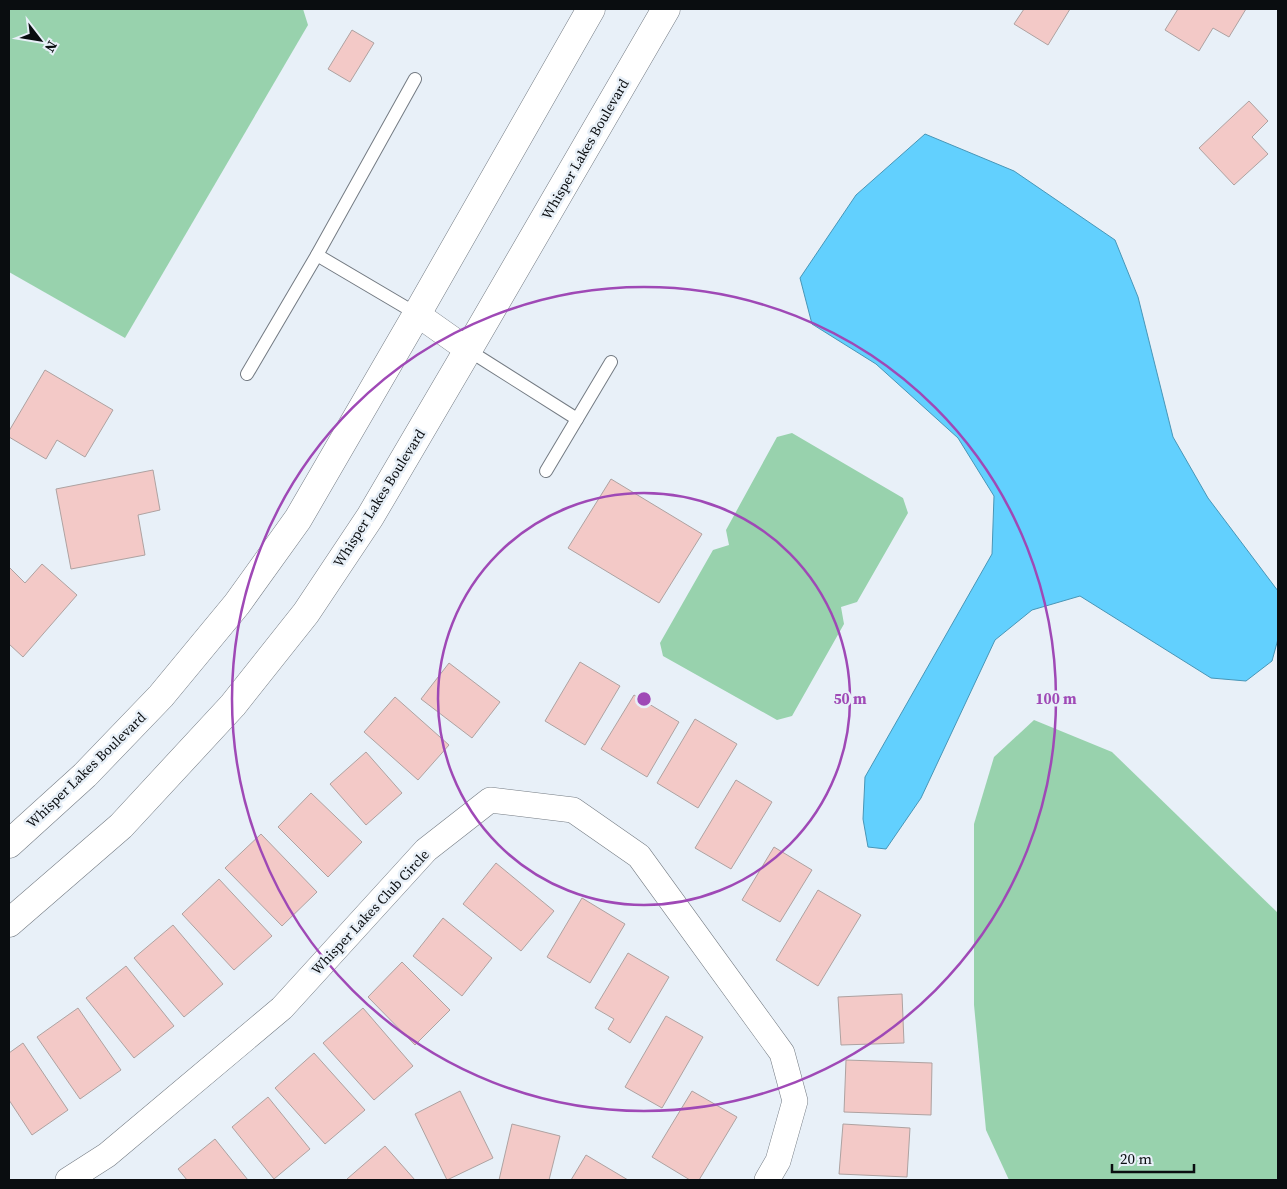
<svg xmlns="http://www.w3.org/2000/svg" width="1287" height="1189" viewBox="0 0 1287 1189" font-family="'Source Serif 4',serif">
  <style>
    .green { fill: #98d2ad }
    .water { fill: #62d0fe; stroke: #4896b7 }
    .building { fill: #f3c9c7; stroke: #aea2a1 }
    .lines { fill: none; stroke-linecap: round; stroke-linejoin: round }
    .lane-casing { stroke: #747b83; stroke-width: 14 }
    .street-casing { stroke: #747b83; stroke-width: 26 }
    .secondary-casing { stroke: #747b83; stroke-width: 29 }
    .lane { stroke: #fff; stroke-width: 12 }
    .street { stroke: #fff; stroke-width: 25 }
    .secondary { stroke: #fff; stroke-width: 28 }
    .ring { fill: none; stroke: #9f49b6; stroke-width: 2.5 }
    .labels { text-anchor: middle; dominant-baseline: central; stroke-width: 5; stroke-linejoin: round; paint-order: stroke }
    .street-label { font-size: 14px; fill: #0a0d10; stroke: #e8f0f8 }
    .centre { fill: #9f49b6; stroke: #e8f0f8; stroke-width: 2.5 }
    .ring-label { font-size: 15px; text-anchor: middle; font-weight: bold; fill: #9f49b6; stroke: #e8f0f8; stroke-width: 5; stroke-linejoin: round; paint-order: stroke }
  </style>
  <rect width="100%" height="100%" fill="#e8f0f8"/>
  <g class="green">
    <polygon points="9,9 303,9 308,25 125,338 9,272"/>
    <polygon points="792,433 903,498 908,513 857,602 841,607 844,624 792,716 777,720 663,656 660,643 713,550 729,545 726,530 777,437"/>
    <polygon points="1034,720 1112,752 1278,913 1278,1180 1009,1180 986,1130 974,1005 974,824 994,757"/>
  </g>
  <polygon class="water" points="925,134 1014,171 1115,240 1138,297 1173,437 1208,498 1278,591 1278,639 1272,661 1246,681 1211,678 1080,596 1032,610 995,640 921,798 886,849 868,847 863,819 865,777 992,554 994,496 958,438 876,364 812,324 800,278 856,195"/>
  <g class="building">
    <polygon points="1024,9 1070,9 1048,45 1014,24"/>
    <polygon points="1178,9 1246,9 1229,37 1213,28 1199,51 1165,30"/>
    <polygon points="352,30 374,43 350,82 328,69"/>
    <polygon points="1249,101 1268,121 1252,137 1268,154 1234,185 1199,148"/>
    <polygon points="45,370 113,410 85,457 57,440 46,459 9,437 9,431"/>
    <polygon points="153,470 160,510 138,515 145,555 71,569 56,489"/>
    <polygon points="611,479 702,534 659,603 568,548"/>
    <polygon points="42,564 77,595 23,657 9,644 9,569 10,568 25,583"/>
    <polygon points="580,662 620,686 585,745 545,721"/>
    <polygon points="449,663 500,702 472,738 421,699"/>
    <polygon points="634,695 679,722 647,777 601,749"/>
    <polygon points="395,697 449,745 418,780 364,732"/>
    <polygon points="695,719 737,744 698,808 657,783"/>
    <polygon points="366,752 402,793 366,825 330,784"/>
    <polygon points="736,780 772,802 731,869 695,848"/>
    <polygon points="311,793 362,842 328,877 278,827"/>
    <polygon points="261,834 317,892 282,926 225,868"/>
    <polygon points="774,847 812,870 780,922 742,900"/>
    <polygon points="496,863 554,911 521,951 463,904"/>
    <polygon points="219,879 272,936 234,970 182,914"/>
    <polygon points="818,890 861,915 818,986 776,960"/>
    <polygon points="582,898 625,924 590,983 547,957"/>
    <polygon points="443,918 492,958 462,996 413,956"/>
    <polygon points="173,925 223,984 184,1017 134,958"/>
    <polygon points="628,953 669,977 630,1043 608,1029 614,1019 595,1008"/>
    <polygon points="402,962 450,1010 415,1045 368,997"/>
    <polygon points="126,966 174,1026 134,1058 86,998"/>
    <polygon points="902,994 904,1043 841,1045 838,997"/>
    <polygon points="78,1008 121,1070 80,1099 37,1037"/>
    <polygon points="363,1008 413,1066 374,1100 323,1043"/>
    <polygon points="666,1016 703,1037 662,1108 625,1087"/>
    <polygon points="23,1043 68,1110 32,1135 9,1100 9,1053"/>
    <polygon points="314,1053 365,1110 325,1144 275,1088"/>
    <polygon points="846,1060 932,1063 931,1115 844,1112"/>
    <polygon points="460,1091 493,1158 447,1180 415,1114"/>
    <polygon points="692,1091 737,1117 699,1180 690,1180 652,1157"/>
    <polygon points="268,1097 310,1149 274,1179 232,1127"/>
    <polygon points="512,1124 560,1136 549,1180 499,1180"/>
    <polygon points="843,1124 910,1128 907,1177 839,1174"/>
    <polygon points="215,1139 248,1180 187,1180 178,1169"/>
    <polygon points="385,1146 415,1180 348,1180 347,1179"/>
    <polygon points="586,1155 628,1180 571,1180"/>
  </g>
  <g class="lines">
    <defs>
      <g id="lane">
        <polyline points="317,255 417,314"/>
        <polyline points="468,350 577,419 611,362"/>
        <polyline points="247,374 317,255 415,79"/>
        <polyline points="546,471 577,419"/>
      </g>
      <g id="street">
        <polyline points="417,314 468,350"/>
        <polyline points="68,1180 107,1155 282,1008 426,850 490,800 573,810 639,856 782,1053 795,1101 778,1161 767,1180"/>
      </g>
      <g id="secondary">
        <polyline points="9,844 85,775 161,696 237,604 298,519 417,314 591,9"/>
        <polyline points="9,923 121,826 233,705 306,613 370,517 468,350 666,9"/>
      </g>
    </defs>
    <use href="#lane" class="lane-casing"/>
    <use href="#street" class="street-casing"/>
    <use href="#secondary" class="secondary-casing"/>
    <use href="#lane" class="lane"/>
    <use href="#street" class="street"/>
    <use href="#secondary" class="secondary"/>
  </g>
  <g class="ring">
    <circle cx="644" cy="699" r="206"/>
    <circle cx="644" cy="699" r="412"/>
  </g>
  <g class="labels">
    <g class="street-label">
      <text transform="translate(585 149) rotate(-60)">Whisper Lakes Boulevard</text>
      <text transform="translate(379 498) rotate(-58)">Whisper Lakes Boulevard</text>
      <text transform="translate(86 770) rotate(-44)">Whisper Lakes Boulevard</text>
      <text transform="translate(370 912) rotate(-47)">Whisper Lakes Club Circle</text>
    </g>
  </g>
  <circle cx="644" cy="699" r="8" class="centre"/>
  <g class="ring-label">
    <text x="850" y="704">50 m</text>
    <text x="1056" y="704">100 m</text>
  </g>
  <rect width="1287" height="1189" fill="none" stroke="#0a0d10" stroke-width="20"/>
  <g transform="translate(40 40) rotate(121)" stroke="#e8f0f8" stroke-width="4" paint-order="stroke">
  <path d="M0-4L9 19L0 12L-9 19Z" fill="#0a0d10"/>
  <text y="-8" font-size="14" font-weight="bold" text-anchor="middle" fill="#0a0d10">N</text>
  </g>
  <path d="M1112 1164v8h82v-8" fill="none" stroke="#0a0d10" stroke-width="2.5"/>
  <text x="1120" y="1164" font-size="15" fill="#0a0d10" stroke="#e8f0f8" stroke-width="4" paint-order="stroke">20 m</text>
</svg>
